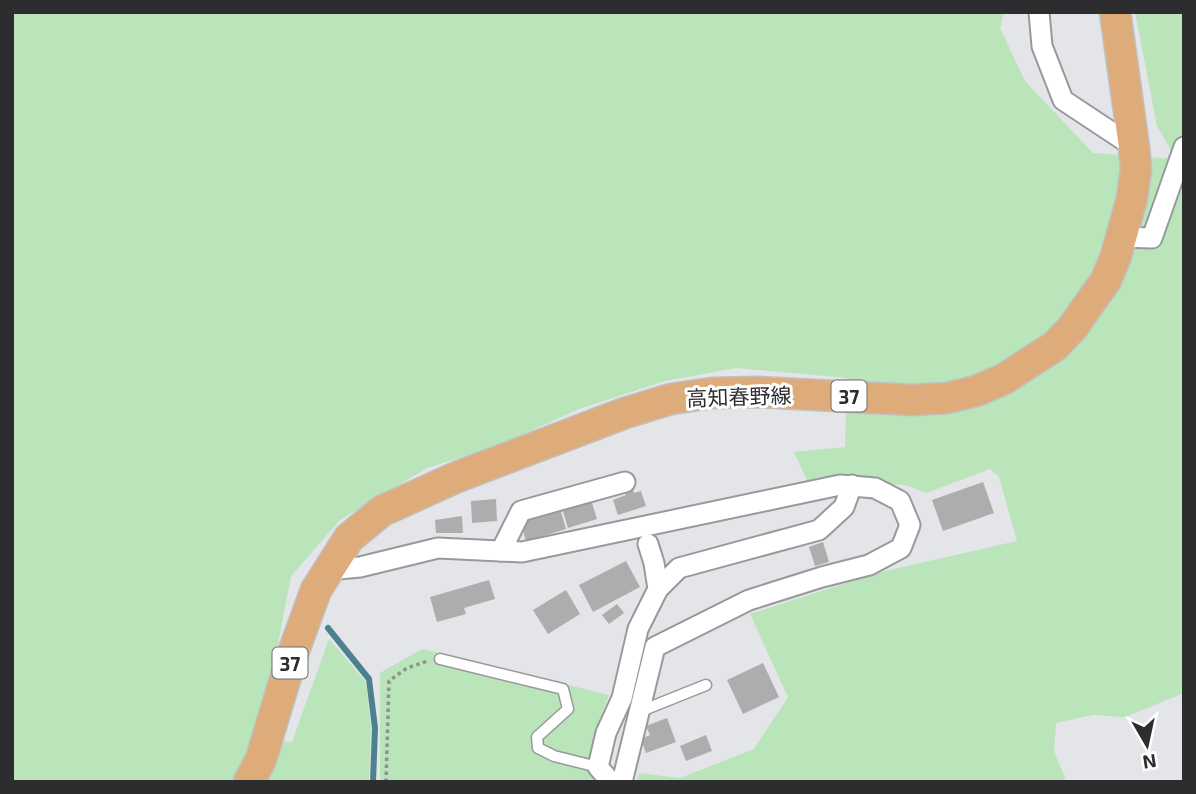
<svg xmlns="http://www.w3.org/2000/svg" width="1196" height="794" viewBox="0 0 1196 794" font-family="'Exo 2','Noto Sans JP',sans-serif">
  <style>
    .green { fill: #bae4ba }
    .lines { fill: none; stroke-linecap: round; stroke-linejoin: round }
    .stream { stroke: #4c828e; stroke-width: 6 }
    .building { fill: #afacae }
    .service-casing { stroke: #97999b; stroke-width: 13 }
    .minor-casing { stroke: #97999b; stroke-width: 23 }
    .primary-casing { stroke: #c0c0c1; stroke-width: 33 }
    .path { stroke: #909193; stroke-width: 3.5; stroke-dasharray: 3.5 3.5; stroke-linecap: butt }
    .service { stroke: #fff; stroke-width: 10 }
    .minor { stroke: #fff; stroke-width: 19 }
    .primary { stroke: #ddac7a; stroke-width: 30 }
    .labels { text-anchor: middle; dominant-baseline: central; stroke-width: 6; stroke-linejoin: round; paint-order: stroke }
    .shield { fill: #fff; stroke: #6c6c6d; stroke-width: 2 }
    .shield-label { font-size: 19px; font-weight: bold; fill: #2d2d2f }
    .street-label { font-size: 21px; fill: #2d2d2f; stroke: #fff }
  </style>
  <rect width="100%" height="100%" fill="#e3e5e8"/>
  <g class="green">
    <polygon points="12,12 1004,12 1000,28 1025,81 1093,153 1176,159 1157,126 1135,12 1184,12 1184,693 1125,717 1093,715 1056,723 1054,751 1065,778 1064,782 636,782 639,773 680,778 754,749 788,697 750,614 877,573 1017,541 999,477 990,469 926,493 905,485 807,480 794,452 845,447 847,378 736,368 665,381 579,409 500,445 427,468 340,520 291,576 267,702 255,738 292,742 329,639 366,682 371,727 369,782 12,782"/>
    <path d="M 422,649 L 609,695 C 598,722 590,747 591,776 L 596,782 L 380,782 L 380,673 Z"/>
  </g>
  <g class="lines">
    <polyline class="stream" points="328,628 369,679 375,728 373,782"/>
  </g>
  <g class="building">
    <polygon points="983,482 994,513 943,531 932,500"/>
    <polygon points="632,487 634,493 641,491 646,506 618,515 613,500 626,495 624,490"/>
    <polygon points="496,499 497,521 472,523 471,501"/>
    <polygon points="591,500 597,519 568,528 562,508"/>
    <polygon points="560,509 566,529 526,541 520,521"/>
    <polygon points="462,516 463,533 436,533 435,520"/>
    <polygon points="823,542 829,562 815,566 809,547"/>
    <polygon points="626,561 640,587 593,612 579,585"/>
    <polygon points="489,580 495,599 464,608 466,614 437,622 430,597"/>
    <polygon points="566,590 580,614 548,634 533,610"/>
    <polygon points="617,604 624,613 609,624 602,615"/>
    <polygon points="763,663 779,697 743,714 727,680"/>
    <polygon points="667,718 676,742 646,753 641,739 650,735 646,726"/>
    <polygon points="706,735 712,751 686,761 680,746"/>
  </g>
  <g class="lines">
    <defs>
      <g id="service">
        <polyline points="440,659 563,689 568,709 537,737 538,748 554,756 598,767"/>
        <polyline points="641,711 706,685"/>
      </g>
      <g id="minor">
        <polyline points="1039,12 1042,46 1063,100 1134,147"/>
        <polyline points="1121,237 1152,238 1184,147"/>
        <polyline points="501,551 521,511 625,482"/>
        <polyline points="327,570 360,567 438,548 522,552 840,485 875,488 900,501 910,525 901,548 869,565 822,577 749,600 655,647 622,782"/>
        <polyline points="658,589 679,568 819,530 844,507 852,485"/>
        <polyline points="611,782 598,767 606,733 622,698 638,629 658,589 654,563 648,544"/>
      </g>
      <polyline id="primary" points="249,782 261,759 293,653 316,590 349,538 382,511 457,477 625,413 671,399 712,393 759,392 913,400 947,398 976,391 1004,379 1055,346 1073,327 1106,280 1116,256 1132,198 1136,169 1134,147 1115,12"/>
    </defs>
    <use href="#service" class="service-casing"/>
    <use href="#minor" class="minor-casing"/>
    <use href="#primary" class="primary-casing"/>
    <polyline class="path" points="386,782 389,681 407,668 428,661"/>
    <use href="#service" class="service"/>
    <use href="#minor" class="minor"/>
    <use href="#primary" class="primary"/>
  </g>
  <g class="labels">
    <g class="shield">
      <rect x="831.5" y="380.5" width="35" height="31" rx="5"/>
      <rect x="272.5" y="647.5" width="35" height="31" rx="5"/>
    </g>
    <g class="shield-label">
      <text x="849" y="396">37</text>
      <text x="290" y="663">37</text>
    </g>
    <g class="street-label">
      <text transform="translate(739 396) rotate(-2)">高知春野線</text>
    </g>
  </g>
  <rect width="1196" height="794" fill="none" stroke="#2d2d2f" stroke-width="28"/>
  <g transform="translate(1147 745) rotate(171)" stroke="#ffffff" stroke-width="5" paint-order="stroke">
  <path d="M0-5L12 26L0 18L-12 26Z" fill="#2d2d2f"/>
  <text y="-10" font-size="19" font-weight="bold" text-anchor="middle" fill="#2d2d2f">N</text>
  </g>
</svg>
